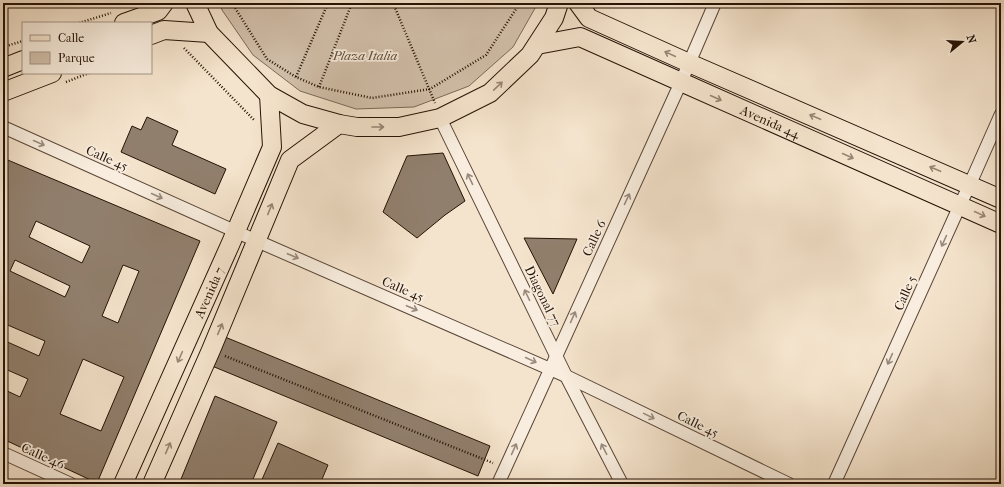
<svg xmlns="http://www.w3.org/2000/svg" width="1004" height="487" viewBox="0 0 1004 487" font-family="'IM FELL French Canon',serif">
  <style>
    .green { fill: #d2c0ab; stroke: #7c6958 }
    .building { fill: #917f6d; stroke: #251205; fill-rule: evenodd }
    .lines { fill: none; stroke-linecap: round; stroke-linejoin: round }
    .minor-casing { stroke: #594637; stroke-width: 14 }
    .primary-casing { stroke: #251205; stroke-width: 20 }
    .path { stroke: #251205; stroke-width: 2.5; stroke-dasharray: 1 2; stroke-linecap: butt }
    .minor { stroke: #f8edde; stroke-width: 12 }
    .primary { stroke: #f5e4cd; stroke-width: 18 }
    .oneway { stroke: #978673 }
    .oneway2 { stroke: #998a7c }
    .labels { text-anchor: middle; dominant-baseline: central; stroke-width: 3.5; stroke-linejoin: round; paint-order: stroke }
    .park-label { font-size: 13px; font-style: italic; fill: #624f3f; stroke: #f8edde }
    .street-label { font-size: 13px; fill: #251205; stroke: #f8edde }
  </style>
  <rect width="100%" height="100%" fill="#f5e4cd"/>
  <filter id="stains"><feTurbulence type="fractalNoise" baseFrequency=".005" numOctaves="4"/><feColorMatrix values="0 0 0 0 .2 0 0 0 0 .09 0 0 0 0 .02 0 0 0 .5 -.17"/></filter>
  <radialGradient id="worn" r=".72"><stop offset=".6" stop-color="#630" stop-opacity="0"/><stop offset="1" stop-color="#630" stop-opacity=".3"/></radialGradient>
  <polygon class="green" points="220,3 538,3 513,47 469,86 414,107 356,109 300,91 253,55 222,10"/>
  <g class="building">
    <polygon points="147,117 178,131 172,145 226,169 215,194 121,152 132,126 141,130"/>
    <polygon points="443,153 465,201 445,215 417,238 383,212 407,156"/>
    <path d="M 3,158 L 200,241 L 97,483 L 3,439 L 3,389 L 20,397 L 28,379 L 3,368 L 3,340 L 39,356 L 45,341 L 3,323 ZM 36,221 L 90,246 L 82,263 L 29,237 ZM 15,260 L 70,286 L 65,297 L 10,271 ZM 123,265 L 139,271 L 118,323 L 102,316 ZM 83,359 L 124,377 L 101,431 L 60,414 Z"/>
    <polygon points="524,238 577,239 553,294"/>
    <polygon points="225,337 490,446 478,476 212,366"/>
    <polygon points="215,396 277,422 251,484 179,484"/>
    <polygon points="278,443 328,465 320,484 260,484"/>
  </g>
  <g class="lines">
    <defs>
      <g id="minor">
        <polyline points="440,118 566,376 622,484"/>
        <polyline points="3,127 257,241 566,376 789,484"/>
        <polyline points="3,453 71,484"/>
        <polyline points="498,484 681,82 715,3"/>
        <polyline points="834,484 960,205 970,184 1001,114"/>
      </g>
      <g id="primary">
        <polyline points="195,3 209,33 269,95 303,114 339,124 357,127 399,127 440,118 490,93 530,55 554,18 559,3"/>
        <polyline points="578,3 589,18 689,63 1001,199"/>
        <polyline points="124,23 158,11 164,3"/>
        <polyline points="151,35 164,30 209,33"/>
        <path id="s1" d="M 537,45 L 580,37 L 681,82 L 1001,224"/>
        <polyline points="3,68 23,60"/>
        <polyline points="3,92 52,73"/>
        <path id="s2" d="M 123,484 L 230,245 L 272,147 L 269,95"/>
        <polyline points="152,484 211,350 290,160 339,124"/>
      </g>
    </defs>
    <use href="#minor" class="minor-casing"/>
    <use href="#primary" class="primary-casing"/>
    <g class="path">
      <polyline points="232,3 267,59 296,77 319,87 372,98 430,89 486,55 520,3"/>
      <polyline points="393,3 435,103"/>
      <polyline points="79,23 111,13"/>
      <polyline points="3,47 23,41"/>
      <polyline points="184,48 254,120"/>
      <polyline points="296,77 328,3"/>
      <polyline points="66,82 89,73"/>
      <polyline points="319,87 352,3"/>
      <polyline points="225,356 493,463"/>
    </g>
    <use href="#minor" class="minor"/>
    <use href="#primary" class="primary"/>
  </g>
  <defs><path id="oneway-shaft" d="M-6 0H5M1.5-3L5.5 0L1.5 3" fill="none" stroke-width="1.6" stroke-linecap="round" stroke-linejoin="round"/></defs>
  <g class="oneway">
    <use href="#oneway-shaft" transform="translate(670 54) rotate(-155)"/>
    <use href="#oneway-shaft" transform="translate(498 86) rotate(-44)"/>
    <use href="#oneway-shaft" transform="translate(716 98) rotate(24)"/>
    <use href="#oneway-shaft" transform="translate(815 117) rotate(-157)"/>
    <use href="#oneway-shaft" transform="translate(378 127)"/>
    <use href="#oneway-shaft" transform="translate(848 156) rotate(24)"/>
    <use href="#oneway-shaft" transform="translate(935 169) rotate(-157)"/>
    <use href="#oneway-shaft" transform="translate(270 209) rotate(-68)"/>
    <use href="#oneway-shaft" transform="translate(980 214) rotate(25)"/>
    <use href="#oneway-shaft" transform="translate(220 329) rotate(-67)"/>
    <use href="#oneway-shaft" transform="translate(180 357) rotate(114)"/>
    <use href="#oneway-shaft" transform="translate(168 448) rotate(-66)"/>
  </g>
  <g class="oneway2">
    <use href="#oneway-shaft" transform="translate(39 143) rotate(24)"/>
    <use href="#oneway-shaft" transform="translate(470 179) rotate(-116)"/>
    <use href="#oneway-shaft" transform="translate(157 196) rotate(24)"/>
    <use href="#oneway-shaft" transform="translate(627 199) rotate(-65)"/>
    <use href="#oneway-shaft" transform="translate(944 241) rotate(114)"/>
    <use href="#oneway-shaft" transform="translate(293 256) rotate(23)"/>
    <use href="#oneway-shaft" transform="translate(527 295) rotate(-116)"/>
    <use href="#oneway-shaft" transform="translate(412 308) rotate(23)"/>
    <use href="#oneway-shaft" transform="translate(573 317) rotate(-66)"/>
    <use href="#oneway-shaft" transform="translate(890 359) rotate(114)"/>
    <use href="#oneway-shaft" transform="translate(531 360) rotate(25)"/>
    <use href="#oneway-shaft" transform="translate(649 416) rotate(26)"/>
    <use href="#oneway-shaft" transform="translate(514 449) rotate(-66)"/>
    <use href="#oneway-shaft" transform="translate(604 449) rotate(-117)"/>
  </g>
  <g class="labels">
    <g class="park-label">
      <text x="365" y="55">Plaza Italia</text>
    </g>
    <g class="street-label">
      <text stroke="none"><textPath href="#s1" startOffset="252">Avenida 44</textPath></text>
      <text transform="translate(107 158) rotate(24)">Calle 45</text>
      <text transform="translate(594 238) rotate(-65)">Calle 6</text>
      <text transform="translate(403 289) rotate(23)">Calle 45</text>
      <text stroke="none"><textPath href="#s2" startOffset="210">Avenida 7</textPath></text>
      <text transform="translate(905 293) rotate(-66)">Calle 5</text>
      <text transform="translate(543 296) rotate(64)">Diagonal 77</text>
      <text transform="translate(698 424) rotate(26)">Calle 45</text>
      <text transform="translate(43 456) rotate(24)">Calle 46</text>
    </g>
  </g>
  <rect width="1004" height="487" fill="none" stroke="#f5e4cd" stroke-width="16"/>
  <rect x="4" y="4" width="996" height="479" fill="none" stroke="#251205" stroke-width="2"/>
  <rect x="8" y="8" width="988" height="471" fill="none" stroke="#251205"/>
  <rect x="22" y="22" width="130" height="52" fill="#f8edde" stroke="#a49587"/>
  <rect x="30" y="35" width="20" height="6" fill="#f5e4cd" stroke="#a49587"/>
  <text x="58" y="42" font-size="12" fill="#251205">Calle</text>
  <rect x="30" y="52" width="20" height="12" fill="#d2c0ab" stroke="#a49587"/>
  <text x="58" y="62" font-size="12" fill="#251205">Parque</text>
  <g transform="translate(962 42) rotate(72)" stroke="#f8edde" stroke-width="3" paint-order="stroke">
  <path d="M0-3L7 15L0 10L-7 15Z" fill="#251205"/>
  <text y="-6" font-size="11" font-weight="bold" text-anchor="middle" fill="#251205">N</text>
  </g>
  <rect width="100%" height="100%" filter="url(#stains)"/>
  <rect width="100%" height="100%" fill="url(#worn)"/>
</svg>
